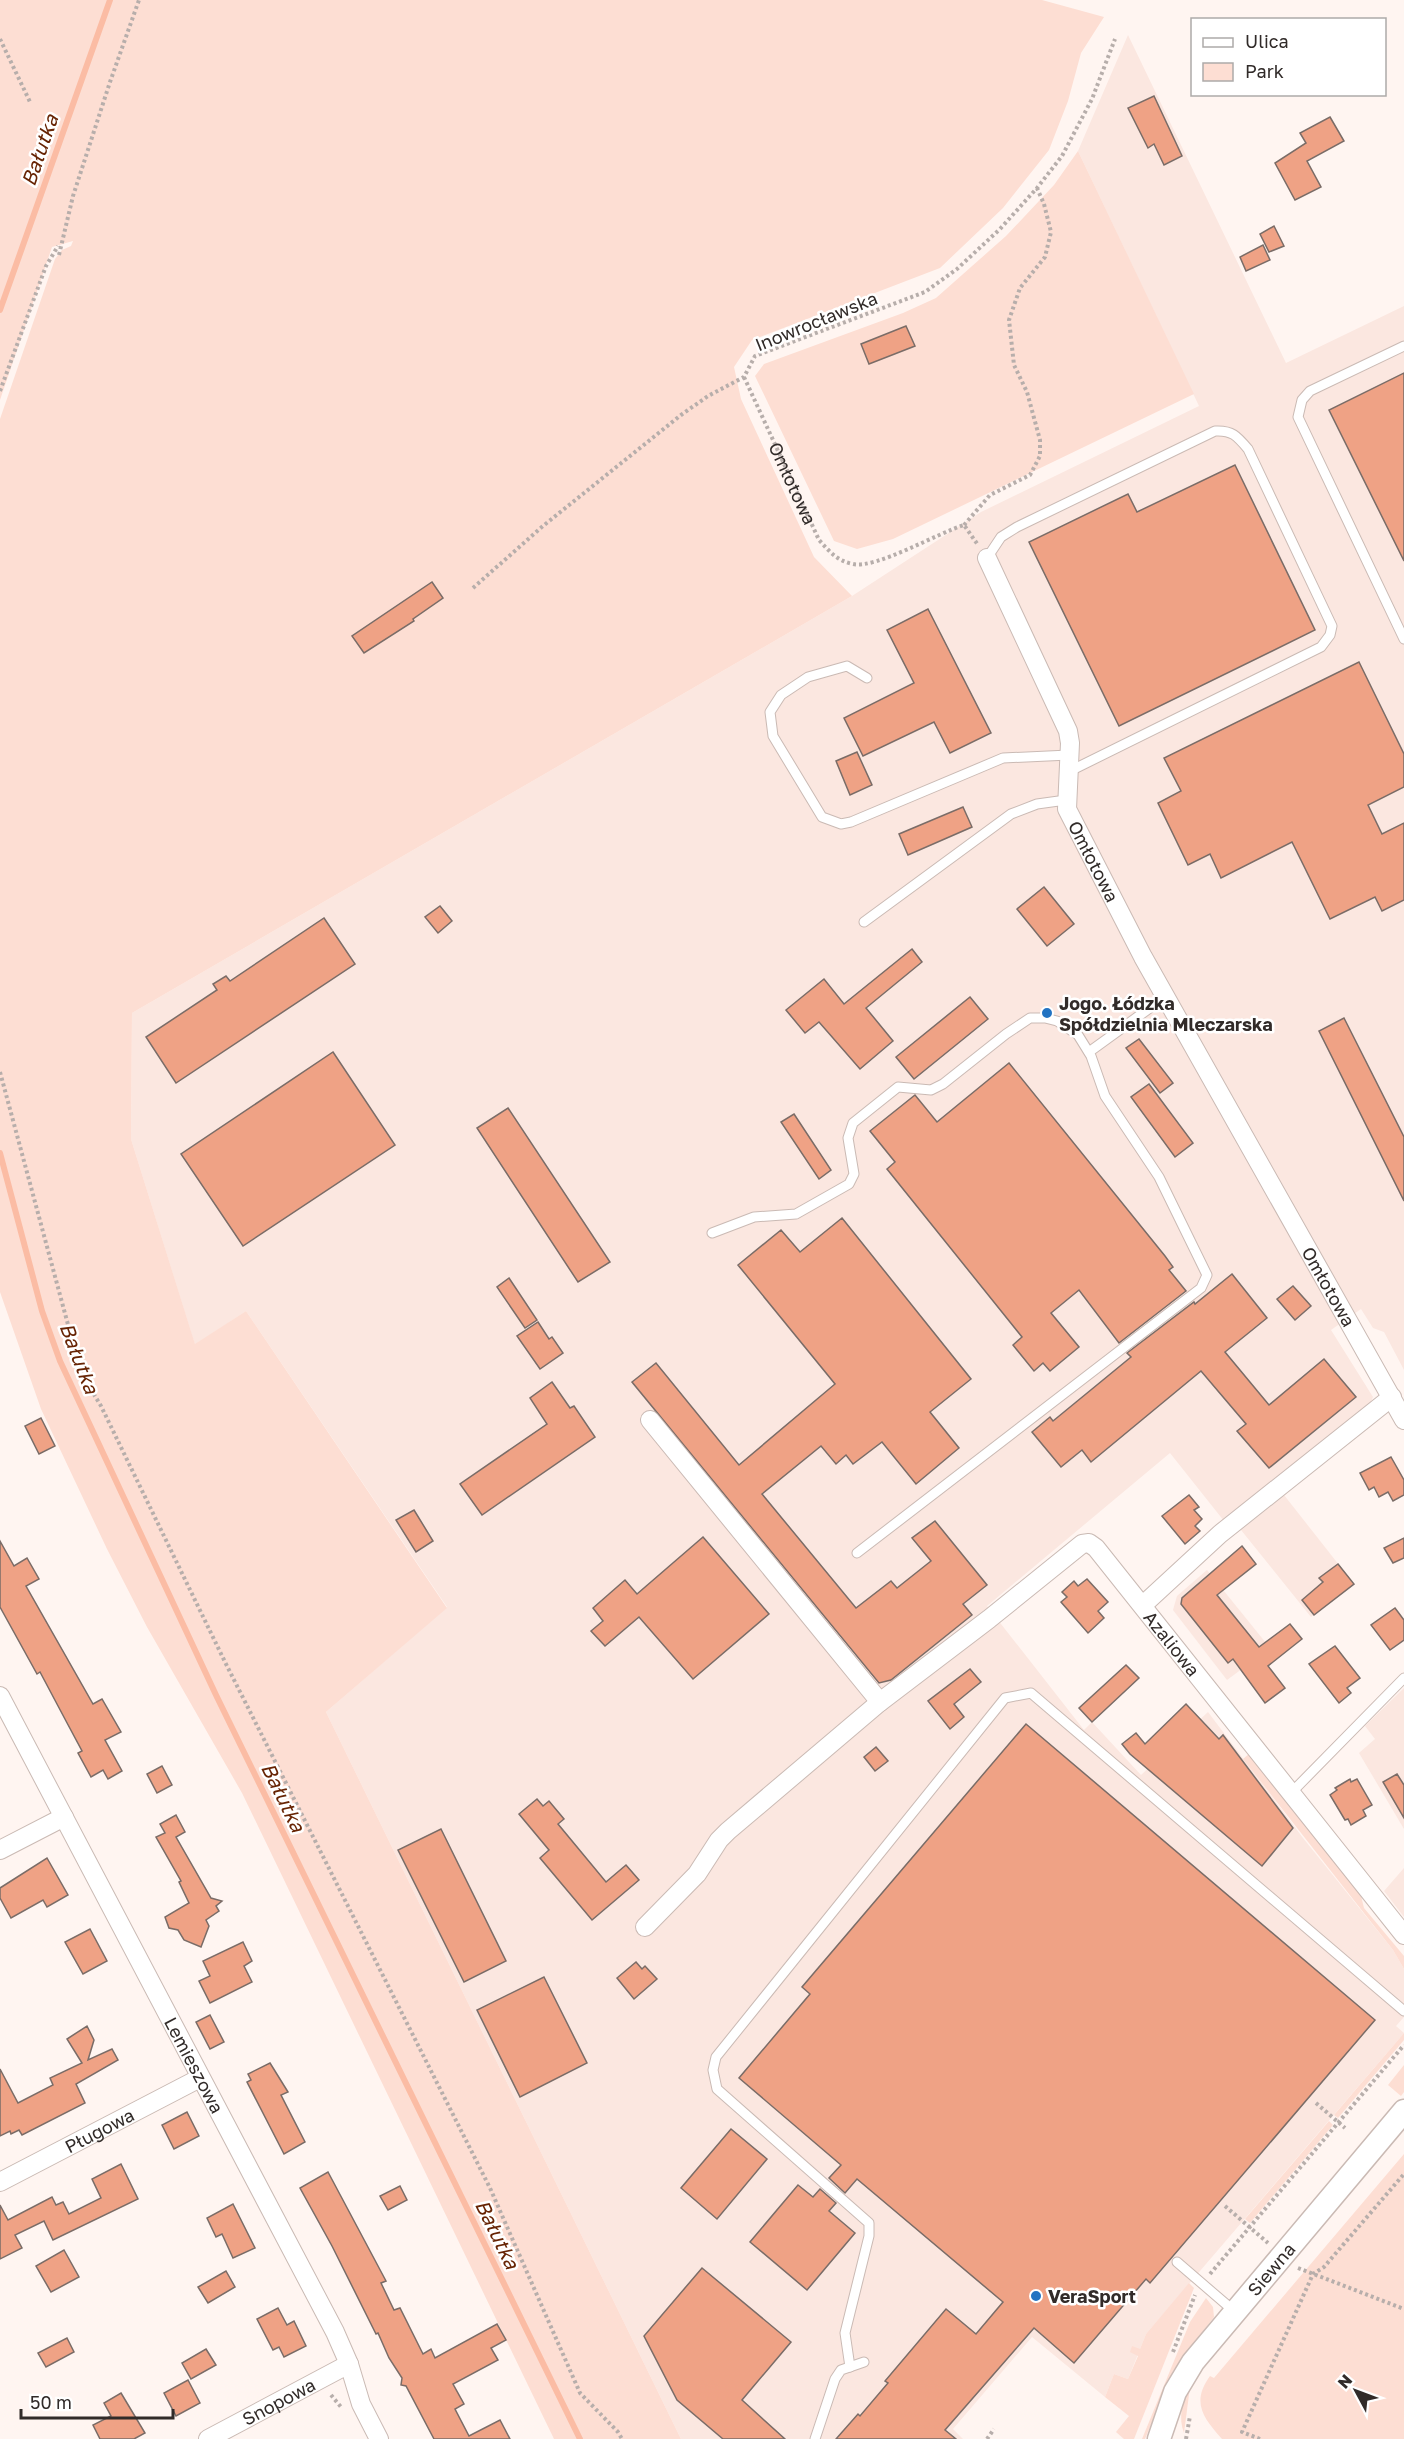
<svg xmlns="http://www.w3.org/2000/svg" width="1404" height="2439" viewBox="0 0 1404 2439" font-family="'Golos Text',sans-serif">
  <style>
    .built { fill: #fbe7e0 }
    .green { fill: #fdded3 }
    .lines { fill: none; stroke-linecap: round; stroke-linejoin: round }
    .stream { stroke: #fbbca4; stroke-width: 6 }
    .building { fill: #efa285; stroke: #7a6c67; stroke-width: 1.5 }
    .service-casing { stroke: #cabab4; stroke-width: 11 }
    .minor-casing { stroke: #cabab4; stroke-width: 20 }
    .tertiary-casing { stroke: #cabab4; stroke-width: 25 }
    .path { stroke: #b7aeab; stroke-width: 4; stroke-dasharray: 3 3; stroke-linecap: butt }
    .service { stroke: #fff; stroke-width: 9 }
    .minor { stroke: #fff; stroke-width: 18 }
    .tertiary { stroke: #fff; stroke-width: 22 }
    .poi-dot { fill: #2273c2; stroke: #fff; stroke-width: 2 }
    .labels { text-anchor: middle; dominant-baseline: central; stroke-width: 5; stroke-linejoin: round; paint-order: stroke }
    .street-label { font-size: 18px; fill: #312b29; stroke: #fff }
    .poi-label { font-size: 18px; font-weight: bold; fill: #312b29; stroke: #fff; text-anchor: start }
    .water-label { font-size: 20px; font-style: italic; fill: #672404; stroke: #fff }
  </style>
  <rect width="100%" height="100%" fill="#fff5f1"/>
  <g class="built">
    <polygon points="1128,35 1286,363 1404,306 1404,1370 1384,1332 1373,1328 1361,1309 1331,1330 1373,1397 1370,1404 1224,1521 1170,1453 987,1606 1084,1730 1092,1722 1141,1775 1208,1712 1303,1838 1393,1950 1404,1969 1404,2017 1396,2026 1404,2033 1146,2334 1128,2379 1114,2374 1105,2397 1032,2337 953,2429 963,2439 681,2439 326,1712 447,1607 246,1311 195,1345 131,1139 132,1013 852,596 981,512 1199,406 1078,151"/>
    <polygon points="1284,1495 1354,1584 1311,1617 1241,1530"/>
    <polygon points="1207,1570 1270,1648 1227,1680 1173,1610 1177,1596"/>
    <polygon points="1404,1688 1404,1829 1359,1753 1375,1739 1365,1726"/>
    <polygon points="1404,1868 1404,1917 1384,1891"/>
  </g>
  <g class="green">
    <polygon points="0,0 1042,0 1104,17 1081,53 1068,101 1049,150 1003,208 940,268 752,340 734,367 741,399 814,557 852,596 132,1013 131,1139 195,1344 246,1311 447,1608 326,1712 681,2439 554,2439 242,1793 147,1627 107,1549 41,1409 0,1292 0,419 55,259 62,250 71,246 73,241 52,247 0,400"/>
    <polygon points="1078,151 1194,394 893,539 857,549 834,541 755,376 764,364 903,313 936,298 1006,236 1054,185"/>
    <polygon points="1250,1753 1359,1888 1364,1908 1404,1956 1404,1969 1393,1950 1243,1759"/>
    <polygon points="1404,2033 1404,2040 1338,2118 1334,2115"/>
    <polygon points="1404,2065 1404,2092 1401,2096 1388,2085"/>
    <polygon points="1329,2121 1333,2125 1250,2223 1245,2219"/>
    <path d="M 1404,2154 L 1404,2439 L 1222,2439 C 1203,2418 1191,2402 1210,2376 L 1214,2378 Z"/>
    <polygon points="1189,2283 1194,2288 1134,2439 1124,2439 1116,2432 1129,2416 1105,2397 1114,2374 1128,2379 1138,2356 1130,2352 1132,2346 1140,2349 1146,2334"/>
    <polygon points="1206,2298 1213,2307 1214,2317 1173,2371 1145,2439 1142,2439 1190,2322"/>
    <path d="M 1190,2387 L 1184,2433 C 1178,2418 1182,2401 1190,2387 Z"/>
  </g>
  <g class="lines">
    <g class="stream">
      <polyline points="0,310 110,0"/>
      <polyline points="0,1153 42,1311 60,1361 216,1695 580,2439"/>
    </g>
  </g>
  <g class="building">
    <polygon points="1154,96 1182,156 1164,165 1154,144 1148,148 1128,108"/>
    <polygon points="1330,117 1344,141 1307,161 1321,187 1295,200 1275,163 1306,143 1300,133"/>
    <polygon points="1274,226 1284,246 1269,252 1260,234"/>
    <polygon points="1263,245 1270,260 1246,271 1240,257"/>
    <polygon points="906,326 915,346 869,364 861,344"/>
    <polygon points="1404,373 1404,561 1329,410"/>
    <polygon points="1235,465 1315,630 1119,726 1029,542 1128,494 1137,512"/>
    <polygon points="432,582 443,598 413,619 414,621 364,653 352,636"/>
    <polygon points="928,609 991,733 950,753 934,722 863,756 844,718 914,683 887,630"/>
    <polygon points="1359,662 1404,754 1404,787 1368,805 1382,834 1404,823 1404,900 1382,911 1375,897 1330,919 1292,842 1221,878 1210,854 1188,865 1158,803 1181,791 1164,758"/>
    <polygon points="857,752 872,785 850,795 836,761"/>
    <polygon points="963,807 972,827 908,855 899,834"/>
    <polygon points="1044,887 1074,924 1047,946 1017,909"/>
    <polygon points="440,906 452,921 438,933 425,917"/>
    <polygon points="324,918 355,964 176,1083 146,1037 217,990 213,984 226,976 230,981"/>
    <polygon points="912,949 922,962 866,1008 893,1041 860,1069 819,1022 805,1033 786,1010 824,979 844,1004"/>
    <polygon points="970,997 988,1019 914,1079 896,1057"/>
    <polygon points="1344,1018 1404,1137 1404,1201 1319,1031"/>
    <polygon points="1139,1039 1173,1083 1160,1093 1126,1048"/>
    <polygon points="333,1052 395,1145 243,1246 181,1154"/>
    <polygon points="1009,1063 1165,1256 1173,1267 1169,1270 1186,1291 1119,1343 1079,1290 1051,1313 1079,1347 1050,1371 1043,1363 1034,1371 1013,1345 1022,1337 887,1169 895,1162 870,1131 915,1095 937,1122"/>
    <polygon points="1149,1084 1193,1143 1175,1157 1131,1097"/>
    <polygon points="508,1108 610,1262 578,1282 477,1128"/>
    <polygon points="794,1114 831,1170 819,1179 781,1122"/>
    <polygon points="842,1218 971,1379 930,1412 959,1448 916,1484 882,1442 853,1464 846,1455 836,1464 821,1446 762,1494 856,1608 891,1581 897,1588 931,1561 912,1538 935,1521 987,1585 963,1604 972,1615 891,1680 879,1683 632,1382 656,1363 739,1465 835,1384 738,1265 781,1230 800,1252"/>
    <polygon points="1232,1274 1267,1318 1225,1352 1269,1405 1324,1359 1356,1397 1269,1468 1237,1431 1246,1424 1201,1371 1091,1462 1082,1450 1061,1467 1032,1432 1050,1417 1053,1421 1131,1357 1127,1353 1194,1302 1195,1304"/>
    <polygon points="509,1278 537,1320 525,1328 497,1287"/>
    <polygon points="1293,1286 1311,1306 1295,1320 1277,1299"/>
    <polygon points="538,1322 549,1339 552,1337 563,1353 540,1369 517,1336"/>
    <polygon points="552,1382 570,1408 574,1406 595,1437 482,1515 460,1484 547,1424 530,1398"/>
    <polygon points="41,1418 55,1446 39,1454 25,1426"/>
    <polygon points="1391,1457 1404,1480 1404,1495 1393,1501 1388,1492 1379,1497 1374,1487 1369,1490 1360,1473"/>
    <polygon points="1189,1495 1199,1507 1194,1510 1202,1519 1195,1526 1200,1531 1185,1544 1162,1516"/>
    <polygon points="414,1510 433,1541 416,1552 396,1520"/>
    <polygon points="703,1537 769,1614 693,1679 639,1617 605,1646 591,1631 603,1621 593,1608 625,1580 637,1594"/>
    <polygon points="1404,1538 1404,1558 1393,1563 1384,1548"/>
    <polygon points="0,1541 14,1566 27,1558 39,1579 26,1586 93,1704 102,1699 121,1732 105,1740 122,1771 108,1779 103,1770 91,1777 78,1753 82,1751 66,1721 40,1672 37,1674 0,1607"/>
    <polygon points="1242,1546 1256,1564 1217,1595 1259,1647 1290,1624 1302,1639 1268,1666 1285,1688 1265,1703 1233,1659 1228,1663 1181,1604 1182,1598"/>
    <polygon points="1338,1564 1354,1584 1314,1615 1302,1600 1323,1582 1319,1578"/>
    <polygon points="1087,1579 1108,1602 1098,1611 1104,1618 1088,1633 1061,1602 1067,1597 1062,1592 1074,1581 1078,1586"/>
    <polygon points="1395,1608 1404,1620 1404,1640 1390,1650 1371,1625"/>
    <polygon points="1335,1646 1360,1678 1347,1688 1351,1693 1339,1703 1309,1664"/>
    <polygon points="1126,1665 1139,1678 1092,1722 1079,1708"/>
    <polygon points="970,1669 981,1682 954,1704 964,1717 950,1729 928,1701"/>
    <polygon points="1186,1704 1219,1739 1223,1735 1293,1828 1262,1866 1130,1754 1122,1744 1136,1733 1145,1744"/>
    <polygon points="1026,1724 1375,2020 1150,2283 1146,2279 1074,2363 1034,2328 945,2430 956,2439 836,2439 858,2414 860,2416 888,2383 885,2381 946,2309 976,2334 1003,2302 857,2179 845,2193 829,2178 841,2165 739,2078 810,1994 802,1987"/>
    <polygon points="876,1747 888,1761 875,1771 864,1757"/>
    <polygon points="162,1766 172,1785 157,1793 147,1774"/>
    <polygon points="1397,1774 1404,1785 1404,1818 1383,1782"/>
    <polygon points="1350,1779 1351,1782 1357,1779 1372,1805 1363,1810 1366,1816 1351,1825 1348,1819 1345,1820 1330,1795 1337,1790 1335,1788"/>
    <polygon points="537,1799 543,1806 549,1801 564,1819 558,1824 606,1882 626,1865 639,1880 592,1920 540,1858 549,1850 519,1814"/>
    <polygon points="176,1815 185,1832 176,1837 211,1898 222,1901 216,1906 219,1911 206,1920 209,1926 201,1947 184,1940 178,1930 169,1928 165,1917 189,1903 179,1882 181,1881 156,1837 165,1833 160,1824"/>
    <polygon points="441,1829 506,1961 464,1982 398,1850"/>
    <polygon points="47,1858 68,1895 47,1907 43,1900 11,1918 0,1898 0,1888"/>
    <polygon points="90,1929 107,1961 83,1974 65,1942"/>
    <polygon points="243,1942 252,1961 244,1966 252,1982 210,2003 199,1981 210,1976 203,1961"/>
    <polygon points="636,1962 642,1969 645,1966 657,1979 634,1999 617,1978"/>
    <polygon points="544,1977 587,2063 520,2097 477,2010"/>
    <polygon points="210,2015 224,2042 210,2049 196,2022"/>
    <polygon points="87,2026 94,2040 88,2060 112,2049 118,2060 76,2084 85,2103 22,2135 19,2130 11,2134 10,2131 0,2136 0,2069 18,2103 53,2085 50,2078 82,2063 67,2039"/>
    <polygon points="270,2063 288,2092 281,2095 305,2142 284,2154 247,2082 251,2080 248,2074"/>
    <polygon points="187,2112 199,2136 174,2149 162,2125"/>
    <polygon points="731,2129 767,2159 717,2219 681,2188"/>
    <polygon points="121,2164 138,2199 53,2240 44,2221 15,2235 22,2248 0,2259 0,2205 8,2220 52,2197 56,2205 63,2202 69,2214 101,2198 92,2179"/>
    <polygon points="328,2172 386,2281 381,2283 394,2310 400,2308 423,2354 431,2349 435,2358 497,2324 506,2340 491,2348 498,2360 453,2384 464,2404 455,2409 469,2436 500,2420 510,2439 434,2439 406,2386 401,2385 402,2378 389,2358 378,2333 376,2334 332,2246 300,2188"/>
    <polygon points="798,2185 813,2197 820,2189 836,2203 829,2211 855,2233 807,2290 750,2242"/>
    <polygon points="400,2186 407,2200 388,2210 380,2196"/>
    <polygon points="233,2204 255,2248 233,2258 222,2234 216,2237 207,2218"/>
    <polygon points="64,2250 79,2277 51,2292 36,2266"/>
    <polygon points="702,2268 791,2342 742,2400 785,2439 723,2439 677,2400 644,2336"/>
    <polygon points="226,2271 235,2287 208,2303 198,2287"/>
    <polygon points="278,2308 287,2325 294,2321 306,2346 284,2357 279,2347 273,2350 257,2319"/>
    <polygon points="67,2338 74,2352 46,2367 38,2353"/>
    <polygon points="206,2349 216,2365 191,2379 182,2363"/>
    <polygon points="188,2380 200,2403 176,2416 164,2393"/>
    <polygon points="121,2393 145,2433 134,2439 100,2439 93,2425 111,2416 104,2403"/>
  </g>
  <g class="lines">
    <defs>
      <g id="service">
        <polyline points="1404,346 1310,391 1302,400 1298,417 1404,639"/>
        <path d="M 987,558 L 1001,537 L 1017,527 L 1215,431 C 1232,430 1237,436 1248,449 L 1332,626 L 1330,635 L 1321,647 L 1068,772"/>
        <polyline points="867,678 847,666 808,677 781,695 770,712 773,736 822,817 841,824 851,822 1003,758 1069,755"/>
        <polyline points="864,922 1011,814 1037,804 1066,800"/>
        <polyline points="1089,1052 1165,997"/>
        <polyline points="712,1233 754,1217 796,1214 849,1184 854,1174 848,1138 853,1123 898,1087 931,1090 943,1084 1006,1034 1030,1018 1045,1018 1057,1021 1078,1035 1091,1056 1105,1096 1159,1177 1207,1275 1201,1288 857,1553"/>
        <polyline points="1292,1792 1404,1678"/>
        <polyline points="1177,2262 1234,2311"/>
        <polyline points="850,2367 845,2333 869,2236 869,2223 717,2089 713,2070 716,2057 1005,1698 1031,1693 1404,2011"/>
        <polyline points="815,2439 835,2379 841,2370 864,2362"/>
      </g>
      <g id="minor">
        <path id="s2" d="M 987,558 L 1068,731 L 1070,743 L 1067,809 L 1143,957 L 1404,1420"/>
        <path id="s3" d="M 650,1420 L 880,1702 L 989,1619 L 1082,1544 L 1089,1543 L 1096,1548 L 1404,1935"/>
        <polyline points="1143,1605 1220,1534 1392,1397"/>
        <path id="s4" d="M 0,1696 L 335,2332 L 349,2364 L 361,2404 L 379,2439"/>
        <polyline points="0,1850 64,1817"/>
        <polyline points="645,1927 697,1874 719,1840 728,1831 880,1702"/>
        <path id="s5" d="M 0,2182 L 200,2078"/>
        <path id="s6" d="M 208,2439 L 349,2364"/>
      </g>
      <g id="tertiary">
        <path id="s7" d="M 1159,2439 L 1175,2392 L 1193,2362 L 1404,2111"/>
      </g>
    </defs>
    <use href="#service" class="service-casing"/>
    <use href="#minor" class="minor-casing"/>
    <use href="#tertiary" class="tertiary-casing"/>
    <g class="path">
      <polyline points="0,39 31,104"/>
      <polyline points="59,255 73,196 110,82 139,0"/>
      <path id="s1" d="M 744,377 L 819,540 C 829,551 837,561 853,564 C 876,569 938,533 964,525 L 978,545"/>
      <polyline points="0,391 46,266 58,246"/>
      <polyline points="964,525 990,495 1030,475 1040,456 1040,440 1027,392 1014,365 1009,320 1020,288 1045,257 1051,232 1044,204 1037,188"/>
      <polyline points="473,588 543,526 681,415 708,396 744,377 755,356 925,292 957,269 1000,229 1037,188 1062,156 1092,99 1115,39"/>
      <polyline points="0,1072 81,1373 101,1406 225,1662 490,2188 580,2393 618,2432 622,2439"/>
      <polyline points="1316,2103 1345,2128"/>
      <polyline points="1225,2206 1268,2243"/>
      <polyline points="1298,2268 1404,2309"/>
      <polyline points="1210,2274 1404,2045"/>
      <polyline points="1173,2352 1195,2295"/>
      <polyline points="331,2395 341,2407"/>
      <polyline points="987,2439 994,2429"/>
      <polyline points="1186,2439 1190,2416"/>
      <polyline points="1260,2439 1242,2432 1313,2274 1324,2267 1404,2174"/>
    </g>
    <use href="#service" class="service"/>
    <use href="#minor" class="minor"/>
    <use href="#tertiary" class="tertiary"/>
  </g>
  <g class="poi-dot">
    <circle cx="1047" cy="1013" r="6"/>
    <circle cx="1036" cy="2296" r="6"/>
  </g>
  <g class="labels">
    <g class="street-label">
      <text transform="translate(816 321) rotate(-22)">Inowrocławska</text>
      <text stroke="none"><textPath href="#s1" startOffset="117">Omłotowa</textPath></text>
      <text stroke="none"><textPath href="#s2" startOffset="328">Omłotowa</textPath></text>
      <text stroke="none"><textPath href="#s2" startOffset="814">Omłotowa</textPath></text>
      <text stroke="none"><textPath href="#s3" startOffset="758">Azaliowa</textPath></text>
      <text stroke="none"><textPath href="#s4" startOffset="417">Lemieszowa</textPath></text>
      <text stroke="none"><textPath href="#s5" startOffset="112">Pługowa</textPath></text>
      <text stroke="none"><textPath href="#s7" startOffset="206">Siewna</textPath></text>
      <text stroke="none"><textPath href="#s6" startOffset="80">Snopowa</textPath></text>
    </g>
    <g class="poi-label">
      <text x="1059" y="1003">Jogo. Łódzka<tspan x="1059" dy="21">Spółdzielnia Mleczarska</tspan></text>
      <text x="1048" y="2296">VeraSport</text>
    </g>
    <g class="water-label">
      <text transform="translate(39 150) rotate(-71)">Bałutka</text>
      <text transform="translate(80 1358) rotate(69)">Bałutka</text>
      <text transform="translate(284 1797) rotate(64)">Bałutka</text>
      <text transform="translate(498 2234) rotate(64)">Bałutka</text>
    </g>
  </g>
  <rect x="1191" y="18" width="195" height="78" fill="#ffffff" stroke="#adaaa9" stroke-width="1.5"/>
  <rect x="1203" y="38" width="30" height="9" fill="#ffffff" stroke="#adaaa9" stroke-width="1.5"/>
  <text x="1245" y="48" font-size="18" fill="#312b29">Ulica</text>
  <rect x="1203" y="63" width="30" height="18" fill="#fdded3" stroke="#adaaa9" stroke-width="1.5"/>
  <text x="1245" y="78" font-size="18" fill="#312b29">Park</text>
  <g transform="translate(1356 2391) rotate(311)" stroke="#ffffff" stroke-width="4.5" paint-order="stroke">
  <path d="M0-4.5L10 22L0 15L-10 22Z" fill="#312b29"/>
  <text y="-9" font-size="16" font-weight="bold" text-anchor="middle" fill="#312b29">N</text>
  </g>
  <path d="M21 2409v9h152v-9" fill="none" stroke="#312b29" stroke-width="3"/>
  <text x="30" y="2409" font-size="18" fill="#312b29" stroke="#ffffff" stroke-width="4.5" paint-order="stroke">50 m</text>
</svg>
